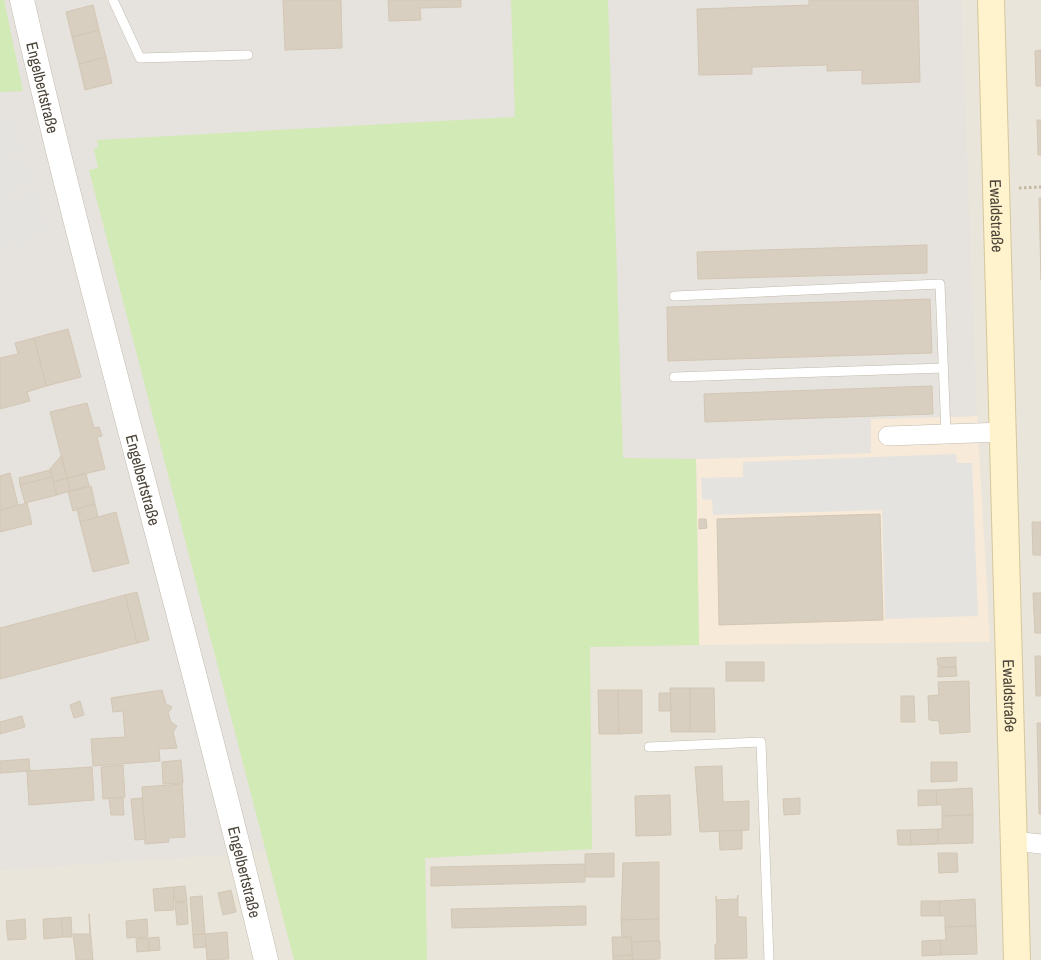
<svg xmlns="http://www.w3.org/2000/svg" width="1041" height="960" viewBox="0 0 1041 960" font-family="'Archivo Narrow',sans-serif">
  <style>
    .residential { fill: #eae5da }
    .commercial { fill: #f7ead8 }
    .industrial { fill: #e6e2dd }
    .green { fill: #d2eab5 }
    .parking { fill: #e5e3e0 }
    .building { fill: #d8cfc1; stroke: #d3c7b4 }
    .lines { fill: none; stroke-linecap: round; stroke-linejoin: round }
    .service-casing { stroke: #c2bbae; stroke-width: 10 }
    .minor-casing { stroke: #c2bbae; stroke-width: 20 }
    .tertiary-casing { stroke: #c2bbae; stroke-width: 25 }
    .secondary-casing { stroke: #d6c79b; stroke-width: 28 }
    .path { stroke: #c4b79f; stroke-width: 3; stroke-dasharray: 2.5 2.5; stroke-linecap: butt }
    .service { stroke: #fff; stroke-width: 9 }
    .minor { stroke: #fff; stroke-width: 19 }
    .tertiary { stroke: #fff; stroke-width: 24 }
    .secondary { stroke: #fff3cd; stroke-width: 26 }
    .labels { text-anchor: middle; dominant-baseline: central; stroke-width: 5; stroke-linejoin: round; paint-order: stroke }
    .street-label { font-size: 16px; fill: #4b4439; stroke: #fff }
  </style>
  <rect width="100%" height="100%" fill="#f6f3ec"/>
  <rect class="residential" x="0" y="0" width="1041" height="960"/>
  <polygon class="commercial" points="977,416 990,642 699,645 696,459 870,453 871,419"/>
  <polygon class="industrial" points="0,0 961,0 977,416 871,419 871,453 696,459 699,645 590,647 592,849 425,858 427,960 294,960 265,850 221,855 0,870"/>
  <g class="green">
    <polygon points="0,0 4,0 23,91 0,92"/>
    <polygon points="511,0 608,0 623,458 696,459 699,645 590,647 592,849 425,858 427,960 294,960 89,170 98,168 94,149 98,148 97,140 515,117"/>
  </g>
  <g class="parking">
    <polygon points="0,118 2,123 15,120 22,150 9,154 11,161 25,157 31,184 8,191 10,200 38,193 47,232 30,237 31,243 16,248 14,242 0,246"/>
    <polygon points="956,454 957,463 972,463 978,616 885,619 882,510 713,515 712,500 702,499 701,478 743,477 743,462"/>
  </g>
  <g class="building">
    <polygon points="283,0 341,0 342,48 285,50"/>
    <polygon points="388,0 461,0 461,7 420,8 421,20 389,21"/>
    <polygon points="809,0 918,0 920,82 862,84 862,70 827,71 827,65 752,67 752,74 699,75 697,9 809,5"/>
    <polygon points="93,5 99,30 72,37 66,12"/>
    <polygon points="99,30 106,57 79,64 72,37"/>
    <polygon points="1041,50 1041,86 1036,86 1035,51"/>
    <polygon points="106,57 112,83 85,90 79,64"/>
    <polygon points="1037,120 1041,120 1041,155 1038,155"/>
    <polygon points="1039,198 1041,198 1041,280"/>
    <polygon points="927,245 927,273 698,279 697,252"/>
    <polygon points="930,299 932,353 668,361 667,307"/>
    <polygon points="68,329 81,377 46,386 34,338"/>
    <polygon points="34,338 46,386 27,392 30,401 0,409 0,358 18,354 15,343"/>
    <polygon points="932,386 933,414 705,422 704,394"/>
    <polygon points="87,403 94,428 99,427 102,436 97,437 105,469 67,478 50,412"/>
    <polygon points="61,456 67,478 53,482 50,469"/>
    <polygon points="50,470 52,477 20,485 19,478"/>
    <polygon points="10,473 18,505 0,510 0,476"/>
    <polygon points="86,474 89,486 70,491 67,478"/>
    <polygon points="52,477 57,495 25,503 20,485"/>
    <polygon points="67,478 70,491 57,495 53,482"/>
    <polygon points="91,486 95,504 73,511 68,492"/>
    <polygon points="27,503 32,524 0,532 0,510"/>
    <polygon points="95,504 98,517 80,522 77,509"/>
    <polygon points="116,512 129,563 93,572 80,522"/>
    <polygon points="880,514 883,620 719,625 717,519"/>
    <polygon points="699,519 706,519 707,528 699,529"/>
    <polygon points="1032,522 1041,522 1041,555 1033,555"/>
    <polygon points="137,592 149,640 137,643 125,595"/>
    <polygon points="1033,593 1041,593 1041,633 1035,633"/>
    <polygon points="125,595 137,643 0,679 0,628"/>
    <polygon points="1035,656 1041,656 1041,696 1036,696"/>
    <polygon points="956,657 956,667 938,667 937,658"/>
    <rect x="726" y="662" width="38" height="19"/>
    <polygon points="956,667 957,676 938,677 938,668"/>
    <polygon points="969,681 970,732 940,734 939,721 929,720 928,696 939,695 938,682"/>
    <polygon points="670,688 690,688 690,732 671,732"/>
    <polygon points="690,688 714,688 715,732 690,732"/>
    <polygon points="162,690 166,704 172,707 168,713 171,722 177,726 173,732 177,748 159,749 160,761 93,766 91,739 125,737 123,711 113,712 111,698"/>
    <polygon points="598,690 618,690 619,734 599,734"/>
    <polygon points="618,690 642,690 642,733 619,734"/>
    <polygon points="659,693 670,693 671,711 659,711"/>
    <polygon points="901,696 914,696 915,722 901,722"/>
    <polygon points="80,701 84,715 74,718 70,705"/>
    <polygon points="22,716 25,727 0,734 0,722"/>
    <polygon points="1037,723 1041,723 1041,763 1038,763"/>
    <polygon points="29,759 30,771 0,773 0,761"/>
    <polygon points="181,760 183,783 163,784 162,762"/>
    <polygon points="931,762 957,762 957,781 931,782"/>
    <polygon points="1038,763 1041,763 1041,814 1039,814"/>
    <polygon points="123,765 125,797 103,799 101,767"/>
    <polygon points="722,766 723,802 749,801 749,830 700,832 695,767"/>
    <polygon points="92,767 94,800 29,805 27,771"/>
    <polygon points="182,784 185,837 168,838 169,842 145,844 142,787"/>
    <polygon points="972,788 973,815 942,816 942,805 937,805 936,790"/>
    <polygon points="918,790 936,790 937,805 918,806"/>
    <polygon points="670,795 671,835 636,836 635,796"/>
    <polygon points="109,798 123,798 124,815 111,815"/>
    <polygon points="142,798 146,839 135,840 131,799"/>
    <polygon points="800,798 800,814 784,815 783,799"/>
    <polygon points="973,815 973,843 938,844 938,829 942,829 942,816"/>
    <polygon points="938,829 938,844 911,845 910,830"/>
    <polygon points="742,830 742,849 720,850 719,831"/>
    <polygon points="897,830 910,830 911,845 898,845"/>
    <polygon points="614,853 614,877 585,877 585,854"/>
    <polygon points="938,853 957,853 958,872 939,873"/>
    <polygon points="659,862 659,919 621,920 623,863"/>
    <polygon points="585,864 585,882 431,886 431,867"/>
    <polygon points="185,886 187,901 175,902 174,887"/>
    <polygon points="173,887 174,910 155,911 153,889"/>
    <polygon points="231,890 236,912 223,915 218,893"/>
    <polygon points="738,895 738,917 746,917 747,958 715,959 715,944 717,944 716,896 716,900 737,899"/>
    <polygon points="202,896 205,934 193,935 190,897"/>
    <polygon points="975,899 976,926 945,927 945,916 940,916 939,901"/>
    <polygon points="921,901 939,901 940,916 921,916"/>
    <polygon points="187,902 188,924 177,925 175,903"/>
    <polygon points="586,906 586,925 452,928 451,909"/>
    <polygon points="89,914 93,960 76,960 73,934 90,934"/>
    <polygon points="71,917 72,937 63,937 61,918"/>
    <polygon points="61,918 63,937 44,939 43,919"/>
    <polygon points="25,919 26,939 8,940 6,921"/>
    <polygon points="147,919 148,937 127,938 126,921"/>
    <polygon points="659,919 659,941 632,942 631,937 622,937 621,920"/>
    <polygon points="976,926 977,954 941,955 940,940 946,940 945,927"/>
    <polygon points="227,932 229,959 207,960 205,934"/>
    <polygon points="205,934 206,947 194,948 193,935"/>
    <polygon points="159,937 160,950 149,951 149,938"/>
    <polygon points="612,937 631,937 632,955 613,956"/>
    <polygon points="148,938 149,951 137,952 136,939"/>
    <polygon points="940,940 941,955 922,956 922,941"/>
    <polygon points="660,941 660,959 633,960 632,942"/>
    <polygon points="632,955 633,960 613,960 613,956"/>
  </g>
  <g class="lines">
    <defs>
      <g id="service">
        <polyline points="113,0 140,58 248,55"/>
        <polyline points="674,296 940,284 946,434"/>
        <polyline points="674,377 944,368"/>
        <polyline points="649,747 761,742 769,960"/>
      </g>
      <g id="minor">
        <polyline points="888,436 1004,432"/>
        <polyline points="1014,841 1041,844"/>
      </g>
      <g id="tertiary">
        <path id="s1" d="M 22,0 C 96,322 190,639 266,960"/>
      </g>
      <g id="secondary">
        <path id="s2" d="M 991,0 L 1017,960"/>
      </g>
    </defs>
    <use href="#service" class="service-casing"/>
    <use href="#minor" class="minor-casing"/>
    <use href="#tertiary" class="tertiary-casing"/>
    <use href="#secondary" class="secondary-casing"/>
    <polyline class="path" points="1019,188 1041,187"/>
    <use href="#service" class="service"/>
    <use href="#minor" class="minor"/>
    <use href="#tertiary" class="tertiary"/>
    <use href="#secondary" class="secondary"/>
  </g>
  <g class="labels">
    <g class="street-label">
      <text stroke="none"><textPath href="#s1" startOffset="90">Engelbertstraße</textPath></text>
      <text stroke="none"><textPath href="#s2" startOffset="216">Ewaldstraße</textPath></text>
      <text stroke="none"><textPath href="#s1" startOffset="495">Engelbertstraße</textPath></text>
      <text stroke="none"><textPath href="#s2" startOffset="696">Ewaldstraße</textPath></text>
      <text stroke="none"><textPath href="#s1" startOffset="900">Engelbertstraße</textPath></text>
    </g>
  </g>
</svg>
